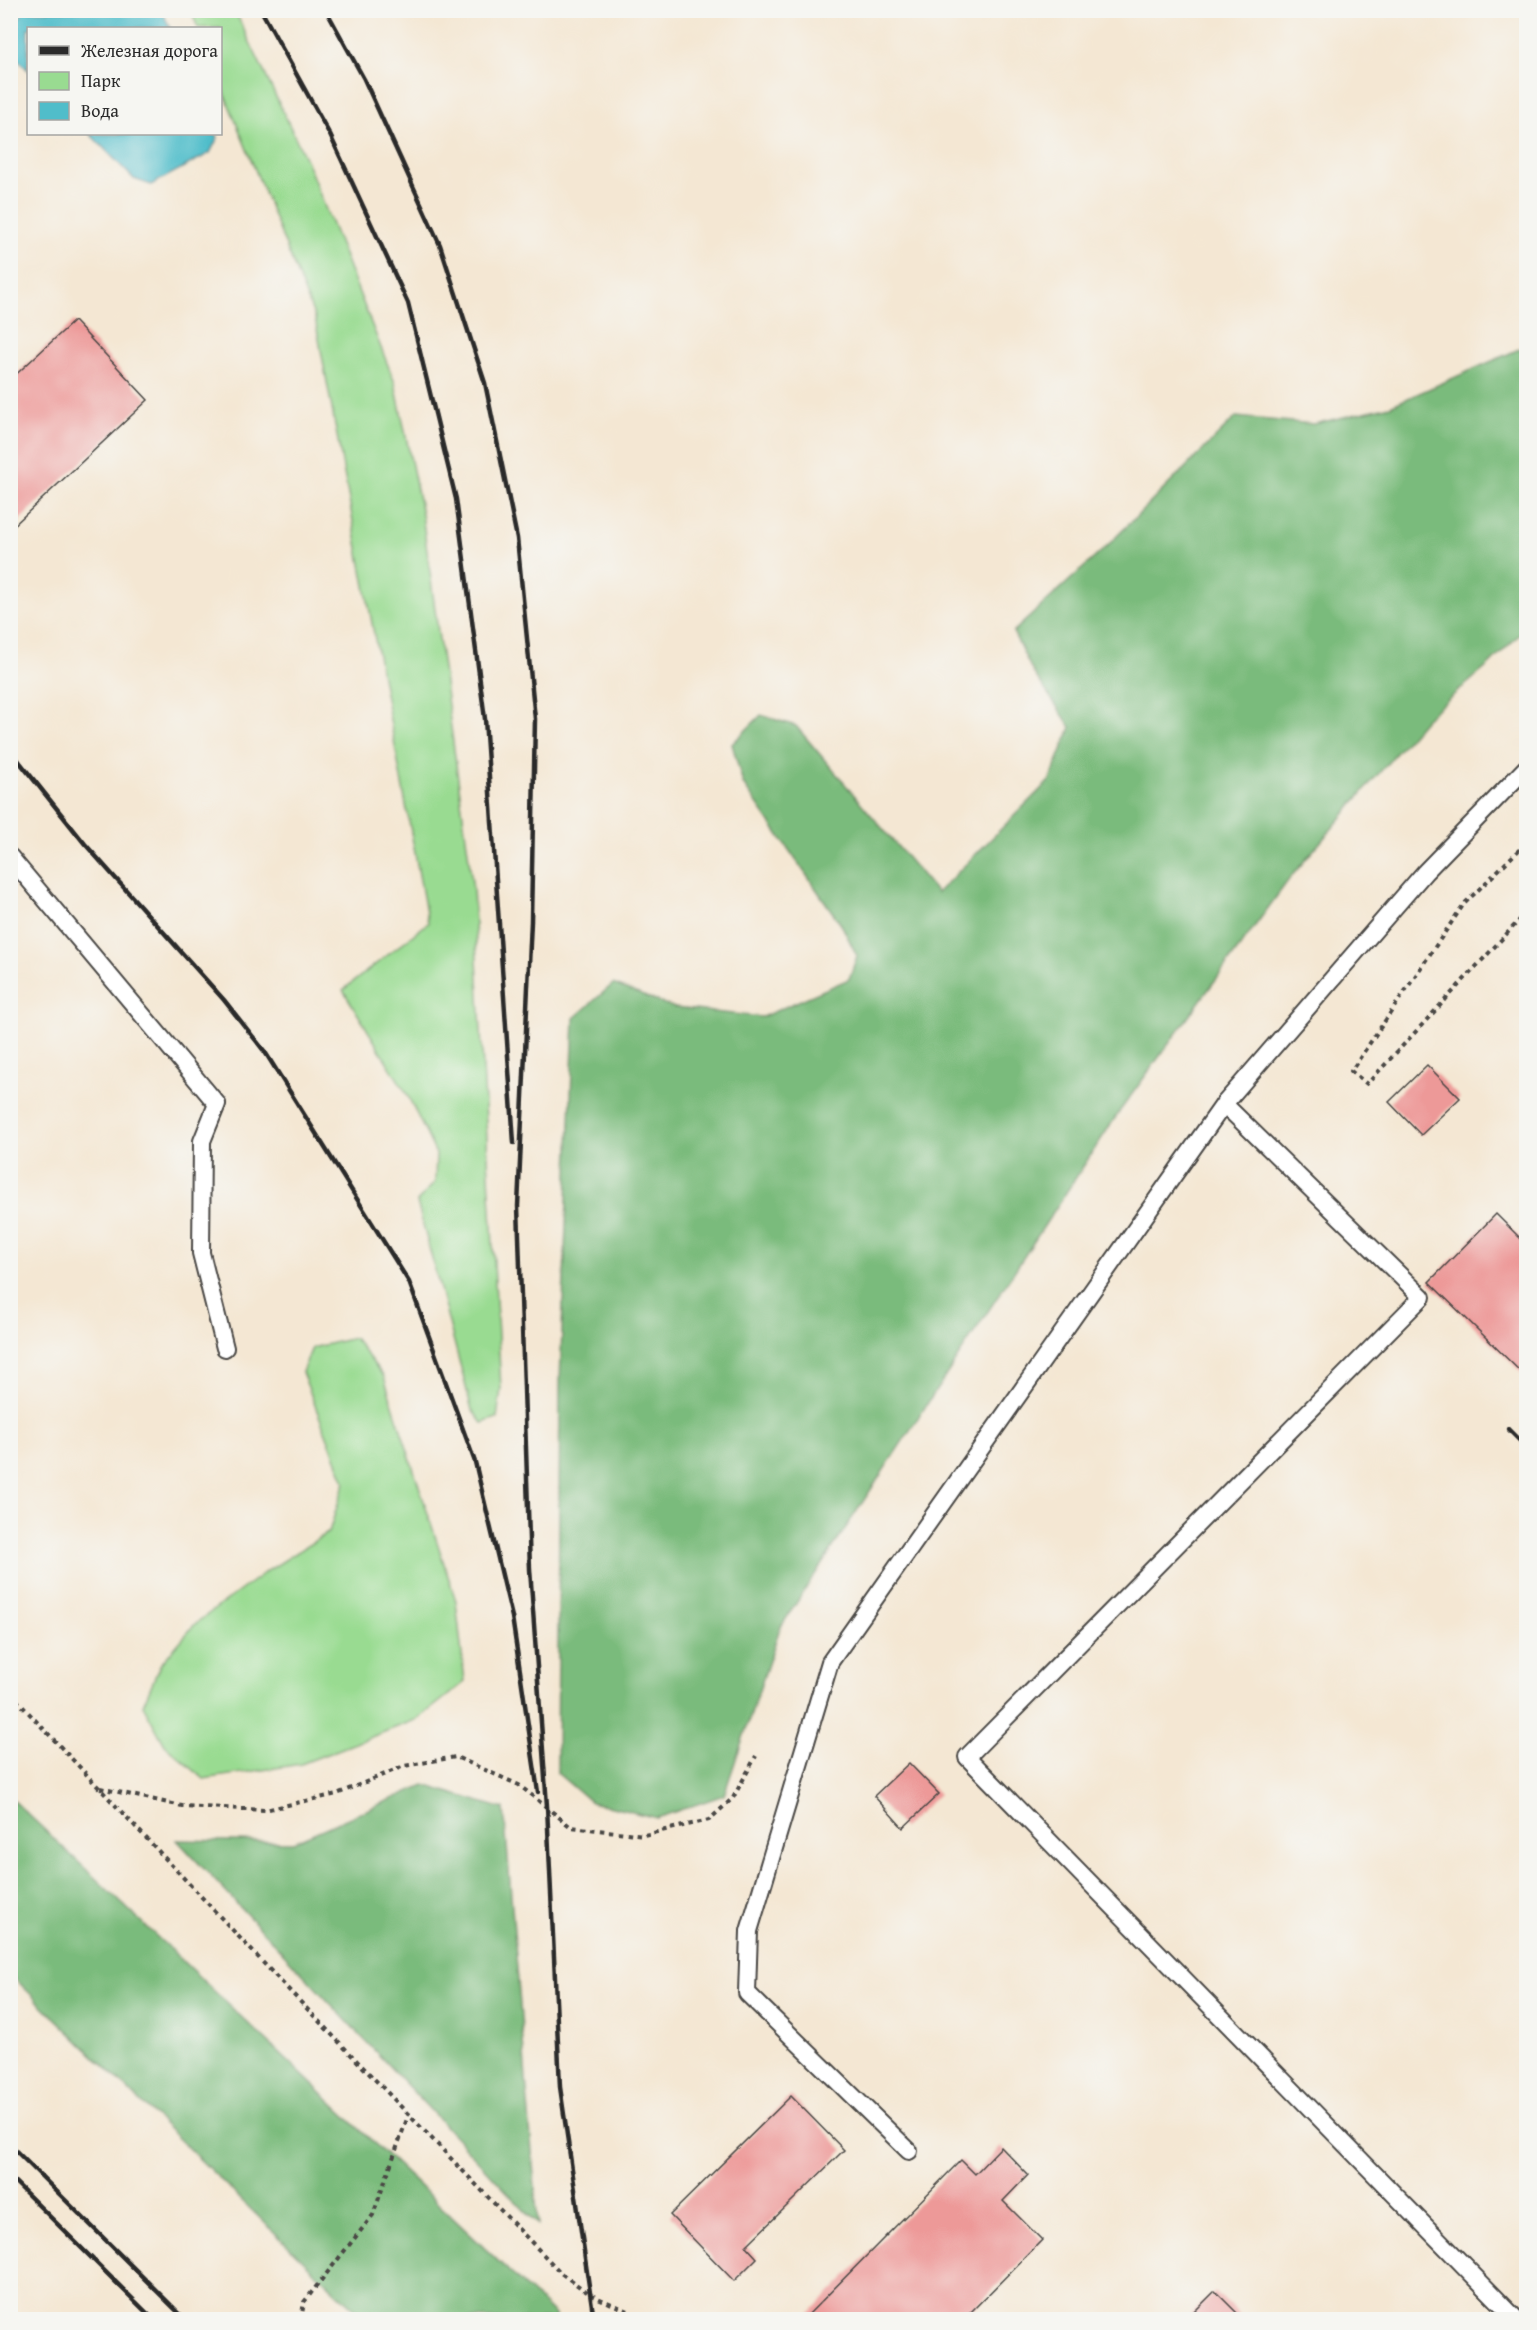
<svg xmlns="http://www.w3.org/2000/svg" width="1537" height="2330" viewBox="0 0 1537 2330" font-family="'Gentium Book Plus',serif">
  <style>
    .green { fill: #99db91; stroke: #62835e; stroke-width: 1.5 }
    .forest { fill: #7abb7b; stroke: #527353; stroke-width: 1.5 }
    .water { fill: #50bdca; stroke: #3e747a; stroke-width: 1.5 }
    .building { fill: #ed9998 }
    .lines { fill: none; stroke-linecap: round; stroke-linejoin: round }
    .lane-casing { stroke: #494744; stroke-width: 20 }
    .path { stroke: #494744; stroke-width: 4; stroke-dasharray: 4.5 4.5; stroke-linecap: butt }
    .lane { stroke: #fff; stroke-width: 16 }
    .rail { stroke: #2b2b2b; stroke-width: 4.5 }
  </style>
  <rect width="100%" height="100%" fill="#f6f6f2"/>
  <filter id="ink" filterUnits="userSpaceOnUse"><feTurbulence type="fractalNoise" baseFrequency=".0167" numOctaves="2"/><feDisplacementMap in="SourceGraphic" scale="12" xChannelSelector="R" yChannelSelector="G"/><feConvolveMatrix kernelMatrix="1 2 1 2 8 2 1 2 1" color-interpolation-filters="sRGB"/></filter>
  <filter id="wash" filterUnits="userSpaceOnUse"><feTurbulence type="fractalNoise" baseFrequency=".008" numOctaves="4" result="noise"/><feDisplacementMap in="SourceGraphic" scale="24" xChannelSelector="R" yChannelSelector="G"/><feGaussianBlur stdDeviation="1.35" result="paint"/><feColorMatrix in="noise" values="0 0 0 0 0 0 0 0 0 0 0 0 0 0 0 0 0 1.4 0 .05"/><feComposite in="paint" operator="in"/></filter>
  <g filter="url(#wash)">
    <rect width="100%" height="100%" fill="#f4e7d3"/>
    <g class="green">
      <polygon points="191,11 235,11 307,162 395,383 422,514 473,889 501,1389 497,1418 482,1423 472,1410 417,1202 435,1182 436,1154 408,1096 343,990 428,923 315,318 221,85 220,28 198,28"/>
      <polygon points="354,1338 384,1377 456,1601 465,1682 418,1719 301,1764 204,1779 165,1745 143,1705 160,1665 196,1623 264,1573 329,1532 345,1482 302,1372 312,1348"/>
    </g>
    <g class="forest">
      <polygon points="1526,346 1526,628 1488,666 1425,719 1290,878 1119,1112 780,1628 724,1795 657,1818 591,1802 557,1773 560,1381 574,1018 613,984 675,1008 762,1017 849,979 857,956 842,926 743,784 732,744 761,715 796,726 937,893 1050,780 1071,727 1033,672 1013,632 1104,549 1236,417 1314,424 1390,406"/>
      <polygon points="424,1785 504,1809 538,2225 177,1840 293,1842"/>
      <polygon points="10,1797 555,2315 556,2319 365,2319 316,2273 11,1975"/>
    </g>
    <g class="water">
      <polygon points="24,11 162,11 170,28 28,28 28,70 11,52 11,29"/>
      <polygon points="90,134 216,134 218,137 210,153 151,185 134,179"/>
    </g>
    <g id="blocks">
      <g class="building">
        <polygon points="74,321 148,400 10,529 10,380"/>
        <polygon points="1427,1065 1460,1098 1421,1135 1389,1102"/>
        <polygon points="1496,1214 1526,1244 1526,1377 1429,1282"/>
        <polygon points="909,1763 939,1794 903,1828 874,1796"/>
        <polygon points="791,2096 844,2150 746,2246 757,2258 734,2281 670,2215"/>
        <polygon points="1001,2147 1028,2175 1003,2201 1042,2240 963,2320 803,2320 961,2160 975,2174"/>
        <polygon points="1215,2291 1244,2320 1186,2320"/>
      </g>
    </g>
  </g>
  <g filter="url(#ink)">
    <use href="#blocks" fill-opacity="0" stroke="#494744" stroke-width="1.5"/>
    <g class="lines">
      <defs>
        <g id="lane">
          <polyline points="10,857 217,1104 202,1141 201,1253 225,1348"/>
          <polyline points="909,2151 747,1993 749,1931 830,1662 1224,1104"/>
          <polyline points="1517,2320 967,1757 1422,1297 1224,1104 1425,872 1526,768"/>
        </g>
      </defs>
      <use href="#lane" class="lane-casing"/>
      <g class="path">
        <polyline points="1526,843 1464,904 1351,1071 1367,1084 1526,913"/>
        <polyline points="10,1693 286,1987 562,2274 591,2295 649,2320"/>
        <polyline points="100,1788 182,1806 265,1810 337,1794 404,1766 456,1757 519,1785 571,1827 644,1835 709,1820 733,1798 756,1756"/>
        <polyline points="301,2320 304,2302 373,2215 408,2116"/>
      </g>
      <use href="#lane" class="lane"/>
      <g class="rail">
        <polyline points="261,10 330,135 408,303 456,499 485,719 514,1143"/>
        <polyline points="326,10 364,79 440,245 485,383 517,538 535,719 531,921 518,1206 530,1569 547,1806 560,2087 594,2320"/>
        <polyline points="10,750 85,844 224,1000 265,1052 409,1282 475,1462 512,1617 538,1792"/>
        <polyline points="1508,1429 1526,1447"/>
        <polyline points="10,2145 186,2320"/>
        <polyline points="10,2177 154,2320"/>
      </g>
    </g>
  </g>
  <rect width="1537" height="2330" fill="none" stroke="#f6f6f2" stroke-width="36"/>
  <rect x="27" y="27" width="195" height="108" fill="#f6f6f2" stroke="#a5a5a2" stroke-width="1.5"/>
  <rect x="39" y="46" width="30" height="9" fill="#2b2b2b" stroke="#a5a5a2" stroke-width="1.5"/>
  <text x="81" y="57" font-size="18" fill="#2b2b2b">Железная дорога</text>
  <rect x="39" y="72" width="30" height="18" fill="#99db91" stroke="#a5a5a2" stroke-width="1.5"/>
  <text x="81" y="87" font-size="18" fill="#2b2b2b">Парк</text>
  <rect x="39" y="102" width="30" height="18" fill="#50bdca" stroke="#a5a5a2" stroke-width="1.5"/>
  <text x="81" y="117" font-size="18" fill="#2b2b2b">Вода</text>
</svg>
